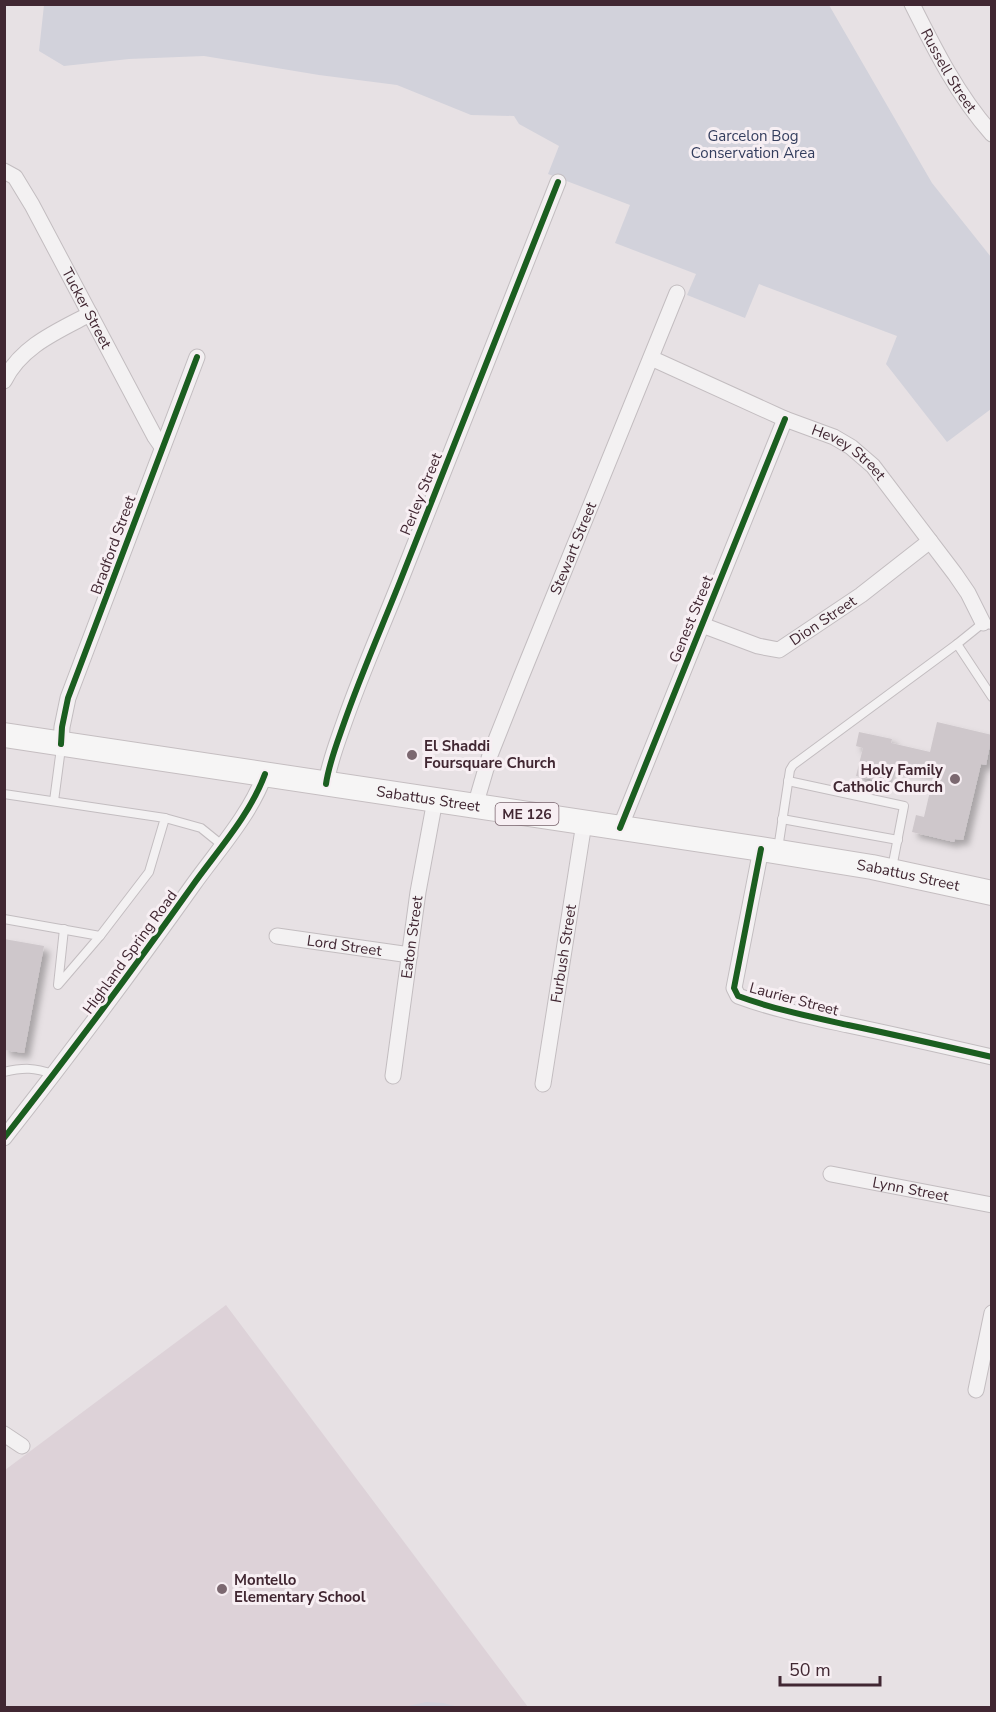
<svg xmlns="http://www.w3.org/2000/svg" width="996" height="1712" viewBox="0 0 996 1712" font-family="'Nunito Sans',sans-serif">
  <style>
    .built { fill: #ddd2d8 }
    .green { fill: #d2d2db }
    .building { fill: #cec7cb; filter: url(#shadow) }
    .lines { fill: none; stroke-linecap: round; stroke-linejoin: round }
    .lane-casing { stroke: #c3bdc0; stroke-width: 10 }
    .street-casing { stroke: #c3bdc0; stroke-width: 17 }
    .primary-casing { stroke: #c5bec1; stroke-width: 26 }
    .lane { stroke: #f3f1f2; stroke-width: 8 }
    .street { stroke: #f3f1f2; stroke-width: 15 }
    .primary { stroke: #f6f5f5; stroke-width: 24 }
    .cycleway-casing { stroke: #f7eff3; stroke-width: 10 }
    .cycleway { stroke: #1b5e20; stroke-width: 6 }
    .poi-dot { fill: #7b6870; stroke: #f7eff3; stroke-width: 2 }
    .labels { text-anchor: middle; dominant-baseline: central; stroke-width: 6; stroke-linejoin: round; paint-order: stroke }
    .shield { fill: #f7eff3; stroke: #78636c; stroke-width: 1.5 }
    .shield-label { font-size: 14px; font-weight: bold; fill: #412732 }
    .street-label { font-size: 15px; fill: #412732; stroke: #f7eff3 }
    .park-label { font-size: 15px; fill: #343e5e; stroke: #f7eff3 }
    .poi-label { font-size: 15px; font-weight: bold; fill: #412732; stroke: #f7eff3; text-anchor: start }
  </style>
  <defs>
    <filter id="shadow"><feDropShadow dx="5.5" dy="5.5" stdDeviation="3" flood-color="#0004"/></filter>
  </defs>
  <rect width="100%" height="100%" fill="#e7e1e4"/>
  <polygon class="built" points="226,1305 528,1707 5,1708 5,1470"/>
  <g class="green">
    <polygon points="44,5 829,5 932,183 991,257 991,409 947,442 886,364 897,336 759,284 745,318 687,295 696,274 615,243 630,205 548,174 559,146 519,124 514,116 471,115 397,85 319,75 204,56 129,59 64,66 39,51"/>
    <polygon points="426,1702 443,1703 459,1707 404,1707"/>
  </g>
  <g class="building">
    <polygon points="937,722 992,735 986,765 981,764 963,840 955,839 954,842 912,832 916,815 924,817 934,774 906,768 905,770 888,766 885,782 856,776 863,748 856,746 859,732 892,739 891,743 930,752"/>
    <polygon points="4,939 44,946 24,1053 4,1050"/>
  </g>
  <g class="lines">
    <defs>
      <g id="lane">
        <polyline points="957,644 992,697"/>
        <polyline points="788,781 904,806 892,868"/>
        <polyline points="4,794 165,818 149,872 100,936 4,919"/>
        <polyline points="54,801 61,748"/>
        <polyline points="165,818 201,828 222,845"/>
        <polyline points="782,819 898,840"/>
        <polyline points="778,849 790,770 793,765 957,644 983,623 992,625"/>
        <polyline points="64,929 58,985 100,936"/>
        <path d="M 4,1072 C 25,1067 34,1068 54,1074"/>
      </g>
      <g id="street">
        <path id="s1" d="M 912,4 C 935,50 958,96 992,134"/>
        <path id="s2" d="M 4,171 L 15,177 L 32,205 L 155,437 L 162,447"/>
        <path id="s3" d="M 651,358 L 785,419 L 834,437 L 851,447 L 873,466 L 955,574 L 968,593 L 983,623"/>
        <path d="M 4,381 C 21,346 58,331 90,314"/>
        <path id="s4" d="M 702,625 L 758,646 L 779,650 L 861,595 L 930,541"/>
        <polyline points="61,744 62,727 68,698 197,357"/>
        <path d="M 326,784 C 329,763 337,743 344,723 C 361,674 382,627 401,579 C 453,447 505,315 558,182"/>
        <path id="s5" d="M 475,806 L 490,755 L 521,677 L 677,293"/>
        <polyline points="620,828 785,419"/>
        <path d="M 761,849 L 734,988 L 738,996 C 773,1009 812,1017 848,1025 C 896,1035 944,1046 992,1057"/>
        <path id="s6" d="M 277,936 L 410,955"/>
        <path id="s7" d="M 393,1076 L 418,892 L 435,800"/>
        <path id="s8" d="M 543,1084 L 584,823"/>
        <path d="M 4,1138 C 69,1055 132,971 193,885 C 218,850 250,815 265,774"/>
        <path id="s9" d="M 831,1174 L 992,1205"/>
        <polyline points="976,1390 992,1313"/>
        <polyline points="4,1434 22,1446"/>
      </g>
      <g id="primary">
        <path id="s10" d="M 4,735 L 761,849 L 872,867 L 992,893"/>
      </g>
    </defs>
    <use href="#lane" class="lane-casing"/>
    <use href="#street" class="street-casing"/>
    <use href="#primary" class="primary-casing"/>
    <use href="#lane" class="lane"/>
    <use href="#street" class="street"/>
    <use href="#primary" class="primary"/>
    <defs>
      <g id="cycleway">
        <polyline points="61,744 62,727 68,698 197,357"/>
        <path d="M 326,784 C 329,763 337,743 344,723 C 361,674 382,627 401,579 C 453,447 505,315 558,182"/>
        <polyline points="620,828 785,419"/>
        <path d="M 761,849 L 734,988 L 738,996 C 773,1009 812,1017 848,1025 C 896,1035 944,1046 992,1057"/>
        <path d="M 4,1138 C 69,1055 132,971 193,885 C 218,850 250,815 265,774"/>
      </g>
    </defs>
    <use href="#cycleway" class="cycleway-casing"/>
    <use href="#cycleway" class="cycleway"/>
  </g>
  <g class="poi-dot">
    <circle cx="412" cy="755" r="6"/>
    <circle cx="955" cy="779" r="6"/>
    <circle cx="222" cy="1589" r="6"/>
  </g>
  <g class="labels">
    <rect class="shield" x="495.5" y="803" width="63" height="22" rx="4.5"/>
    <g class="shield-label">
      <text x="527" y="814">ME 126</text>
    </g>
    <g class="street-label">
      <text stroke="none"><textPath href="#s1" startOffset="76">Russell Street</textPath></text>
      <text stroke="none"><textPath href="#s2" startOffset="162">Tucker Street</textPath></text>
      <text stroke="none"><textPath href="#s3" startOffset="220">Hevey Street</textPath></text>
      <text transform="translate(421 494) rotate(-68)">Perley Street</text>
      <text transform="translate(113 545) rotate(-70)">Bradford Street</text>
      <text stroke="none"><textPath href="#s5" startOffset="276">Stewart Street</textPath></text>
      <text transform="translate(691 619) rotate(-68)">Genest Street</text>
      <text stroke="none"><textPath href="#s4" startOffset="134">Dion Street</textPath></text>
      <text stroke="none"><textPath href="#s10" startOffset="429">Sabattus Street</textPath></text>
      <text stroke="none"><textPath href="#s10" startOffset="915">Sabattus Street</textPath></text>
      <text stroke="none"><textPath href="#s7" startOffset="140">Eaton Street</textPath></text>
      <text stroke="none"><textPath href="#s6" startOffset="68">Lord Street</textPath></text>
      <text transform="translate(130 952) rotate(-54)">Highland Spring Road</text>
      <text stroke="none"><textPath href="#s8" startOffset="132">Furbush Street</textPath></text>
      <text transform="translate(794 999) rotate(15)">Laurier Street</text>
      <text stroke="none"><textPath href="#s9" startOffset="81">Lynn Street</textPath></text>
    </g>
    <g class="park-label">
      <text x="753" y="136">Garcelon Bog<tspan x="753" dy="17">Conservation Area</tspan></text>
    </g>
    <g class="poi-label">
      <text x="424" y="746">El Shaddi<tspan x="424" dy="17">Foursquare Church</tspan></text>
      <text x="943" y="770" text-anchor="end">Holy Family<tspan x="943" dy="17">Catholic Church</tspan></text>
      <text x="234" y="1580">Montello<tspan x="234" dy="17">Elementary School</tspan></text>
    </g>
  </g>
  <rect width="996" height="1712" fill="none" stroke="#412732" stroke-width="12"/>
  <path d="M780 1676v9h100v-9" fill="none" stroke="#412732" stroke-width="3"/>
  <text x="789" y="1676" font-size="18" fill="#412732" stroke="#f7eff3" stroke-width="4.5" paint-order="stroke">50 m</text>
</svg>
